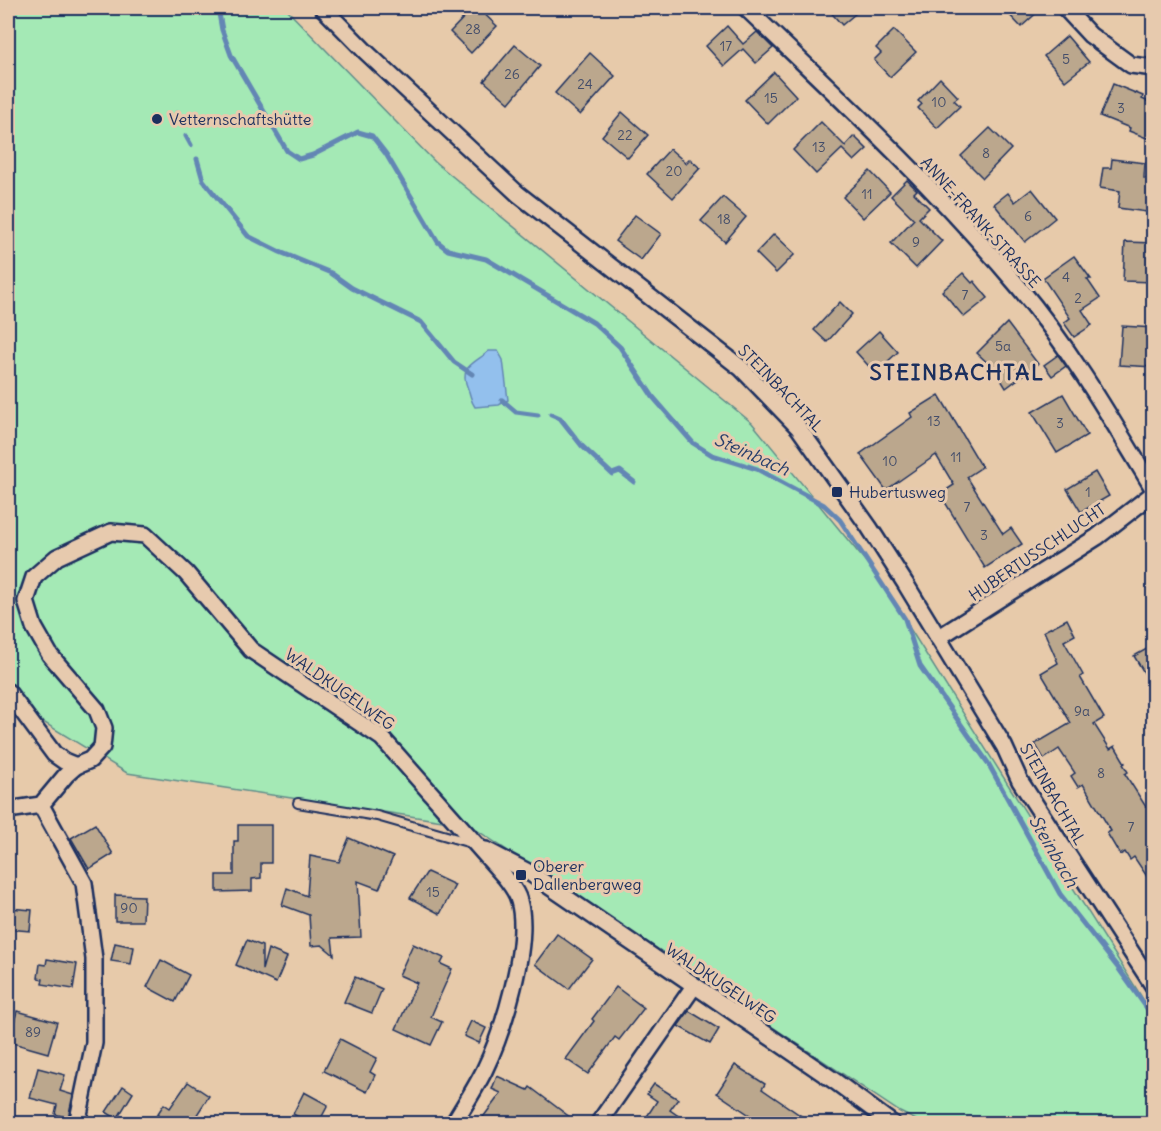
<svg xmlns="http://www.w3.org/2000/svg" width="1161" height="1131" viewBox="0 0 1161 1131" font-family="Delius,sans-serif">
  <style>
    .green { fill: #a4e9b5; stroke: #608c8a; stroke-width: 1.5 }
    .water { fill: #93c0ed; stroke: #6386b4; stroke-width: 1.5 }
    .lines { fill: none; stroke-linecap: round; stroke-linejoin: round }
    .stream { stroke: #6386b4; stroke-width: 5 }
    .building { fill: #bba78d; stroke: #1b2f5e; stroke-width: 1.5 }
    .lane-casing { stroke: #1b2f5e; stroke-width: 12 }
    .street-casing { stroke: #1b2f5e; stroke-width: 20 }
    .lane { stroke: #e7caae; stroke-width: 8 }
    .street { stroke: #e7caae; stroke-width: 15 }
    .poi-dot { fill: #1b2f5e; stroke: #e7caae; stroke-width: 2 }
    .labels { text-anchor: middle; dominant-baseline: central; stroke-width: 6; stroke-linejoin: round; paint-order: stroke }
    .number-label { font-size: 14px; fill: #434d6a }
    .poi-label { font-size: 16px; fill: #1b2f5e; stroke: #e7caae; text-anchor: start }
    .street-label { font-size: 16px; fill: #1b2f5e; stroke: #e7caae }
    .water-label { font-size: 18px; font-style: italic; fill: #273e6c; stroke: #e7caae }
    .district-label { font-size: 22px; font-weight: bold; letter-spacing: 1.5px; fill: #1b2f5e; stroke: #e7caae }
  </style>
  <rect width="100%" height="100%" fill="#e7caaa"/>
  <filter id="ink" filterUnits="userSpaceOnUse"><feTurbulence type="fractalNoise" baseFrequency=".0167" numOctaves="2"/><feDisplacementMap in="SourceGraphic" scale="12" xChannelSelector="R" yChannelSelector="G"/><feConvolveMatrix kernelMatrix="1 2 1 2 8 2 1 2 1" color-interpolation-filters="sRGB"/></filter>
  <g filter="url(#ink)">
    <polygon class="green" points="8,8 285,8 435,162 752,423 875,573 1153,1015 1153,1123 922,1123 900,1112 469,825 127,773 25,711 8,681"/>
    <path class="water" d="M 489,351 L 498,351 L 503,360 L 508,400 L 499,405 L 475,407 C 470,400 471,396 468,389 C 458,366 474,364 489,351 Z"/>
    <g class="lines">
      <g class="stream">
        <polyline points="218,8 222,30 231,55 287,151 299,159 313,155 358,132 372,136 386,154 438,242 448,250 486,259 594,323 620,347 653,397 693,443 712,455 757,469 824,505 840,520 905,619 920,666 988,763 1060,894 1119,969 1154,1018"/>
        <polyline points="177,113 182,124"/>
        <polyline points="186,136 191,145"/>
        <polyline points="197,159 203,180 248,236 280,252 331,273 352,288 421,322 454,362 472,374"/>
        <polyline points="502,400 516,412 538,415"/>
        <polyline points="551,414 560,418 582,446 612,474 620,471 634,482"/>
      </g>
    </g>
    <g class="building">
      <polygon points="473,8 478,8 497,26 471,53 450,32"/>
      <polygon points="827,8 862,8 842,25"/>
      <polygon points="1003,8 1042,8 1021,27"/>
      <polygon points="727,26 743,44 757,32 773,48 756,63 743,49 724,66 706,46"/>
      <polygon points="894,30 916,52 890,77 874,60 881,53 876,48"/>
      <polygon points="1067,36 1089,62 1065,81 1044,56"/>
      <polygon points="515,45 540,66 509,103 484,81"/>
      <polygon points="590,53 615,76 580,115 555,93"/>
      <polygon points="774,72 796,96 768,124 745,100"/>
      <polygon points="940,78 958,97 954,100 960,106 937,128 918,108 922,104 918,101"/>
      <polygon points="1113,84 1143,96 1142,99 1154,104 1154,141 1129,131 1130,128 1100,116"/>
      <polygon points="622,112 648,135 628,158 602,136"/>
      <polygon points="821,122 845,146 854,136 867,149 854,161 842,149 816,174 793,150"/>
      <polygon points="990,128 1011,149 983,178 961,156"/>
      <polygon points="670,149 686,163 690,159 700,168 673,198 647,174"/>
      <polygon points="1112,159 1145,163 1144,178 1154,179 1154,213 1118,208 1120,191 1100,188 1103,168 1111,168"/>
      <polygon points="870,171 890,192 863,218 843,197"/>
      <polygon points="907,180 917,190 914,193 929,208 919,218 942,241 916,268 891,243 914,219 891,196"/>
      <polygon points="1032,189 1055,218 1025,242 994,204 1008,193 1015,202"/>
      <polygon points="723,197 746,217 725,242 701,221"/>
      <polygon points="635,215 661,234 641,260 615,241"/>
      <polygon points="774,234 795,254 776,273 756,253"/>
      <polygon points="1125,242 1154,243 1154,282 1123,281"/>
      <polygon points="1074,256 1091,279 1087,279 1100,298 1082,310 1092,325 1074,337 1064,323 1070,318 1043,278"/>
      <polygon points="963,273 972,283 974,281 988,298 964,317 942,291"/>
      <polygon points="840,302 852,314 827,342 814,330"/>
      <polygon points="1007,323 1038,364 1006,388 995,370 977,353"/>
      <polygon points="1122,326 1154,328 1154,367 1119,365"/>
      <polygon points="879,331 898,352 875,373 856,352"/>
      <polygon points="1058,355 1066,366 1052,376 1044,365"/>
      <polygon points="1063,394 1087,435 1057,453 1032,412"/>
      <polygon points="939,395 982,467 967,477 1003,534 1011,528 1022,544 985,568 940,494 954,485 936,455 886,490 860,454 912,417 910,413"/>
      <polygon points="1095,472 1109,496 1081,512 1067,489"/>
      <polygon points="1067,619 1075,635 1064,641 1083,675 1080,677 1104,718 1094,724 1110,749 1115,746 1125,763 1123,764 1128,772 1125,774 1146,807 1154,802 1154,887 1134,857 1130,860 1125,852 1120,855 1107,833 1111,831 1083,784 1078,787 1071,776 1075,773 1059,749 1044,759 1035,744 1071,723 1041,673 1058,663 1044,631"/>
      <polygon points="1154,645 1154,689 1134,656"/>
      <polygon points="95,824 113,854 89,869 71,838"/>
      <polygon points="238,825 271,825 271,863 261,863 261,878 252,879 252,891 217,892 217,875 234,875 234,841 238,841"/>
      <polygon points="349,838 393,857 379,889 358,881 361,937 332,938 334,955 322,945 311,946 309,915 282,905 287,888 307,896 310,856 339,862"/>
      <polygon points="427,872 455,885 440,914 410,898"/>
      <polygon points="115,895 144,896 143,921 115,921"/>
      <polygon points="9,908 32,910 30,931 8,929"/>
      <polygon points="557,934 592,959 569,989 535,964"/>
      <polygon points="247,940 262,946 262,970 268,949 287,957 276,983 236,965"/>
      <polygon points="115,943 134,947 131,964 111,961"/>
      <polygon points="413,944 444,958 441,964 452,969 433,1012 431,1017 442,1022 431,1045 396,1029 417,983 399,975"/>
      <polygon points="47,959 77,964 73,989 42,984 43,979 38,978 40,964 46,965"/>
      <polygon points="161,960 189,975 175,1002 147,987"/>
      <polygon points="355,977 382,989 372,1013 344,1002"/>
      <polygon points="616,987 644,1008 619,1040 615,1037 588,1074 566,1059 594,1021 592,1019"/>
      <polygon points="17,1011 57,1022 48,1053 9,1042"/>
      <polygon points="689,1011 719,1029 710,1044 678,1026"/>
      <polygon points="471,1021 486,1028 479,1043 464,1036"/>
      <polygon points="340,1039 377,1058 370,1072 375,1075 367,1092 324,1071"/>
      <polygon points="735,1065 765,1084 762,1089 813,1124 763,1124 717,1093"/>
      <polygon points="38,1068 65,1075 60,1091 73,1095 68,1118 55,1114 57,1105 30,1098"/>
      <polygon points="497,1076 528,1090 530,1087 579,1124 549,1124 540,1117 535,1124 478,1124 501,1093 492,1089"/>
      <polygon points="188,1082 209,1096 191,1124 151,1124 164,1104 170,1108"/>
      <polygon points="654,1084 678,1099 670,1110 690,1124 642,1124 657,1101 647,1094"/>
      <polygon points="123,1086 133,1093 117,1119 106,1112"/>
      <polygon points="304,1092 328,1105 318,1124 311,1124 293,1114"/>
    </g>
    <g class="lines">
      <defs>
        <polyline id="lane" points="298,803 377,816 471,843"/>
        <g id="street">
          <polyline points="323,8 366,52 518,194 741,368 798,427 869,527 905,583 1004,746 1020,781 1154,987"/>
          <path d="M 746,8 C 839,97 935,187 1018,286 C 1071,349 1112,420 1154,490"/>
          <polyline points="1065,8 1090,35 1131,65 1154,68"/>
          <polyline points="938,638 1097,537 1154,493"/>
          <path d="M 8,692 L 54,754 L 64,761 L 76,766 L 90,760 L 102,747 L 104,728 L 97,710 L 50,655 L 34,627 L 26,601 L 34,577 L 57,557 L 111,532 L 145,535 L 186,573 L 251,650 L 382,738 L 505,877 C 510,884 517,892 519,901 C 531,943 503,1032 484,1071 C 475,1089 464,1106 453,1124"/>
          <polyline points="41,805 84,883 94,959 94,1043 77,1124"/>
          <polyline points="8,810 41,805 66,775 76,766"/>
          <polyline points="486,850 530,873 836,1082 893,1124"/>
          <polyline points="598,1124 694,986"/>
        </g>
      </defs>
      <use href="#lane" class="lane-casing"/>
      <use href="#street" class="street-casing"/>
      <use href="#lane" class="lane"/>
      <use href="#street" class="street"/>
    </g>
  </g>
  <g class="poi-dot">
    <circle cx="157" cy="119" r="6"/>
    <rect x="831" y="486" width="12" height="12" rx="3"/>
    <rect x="515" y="869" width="12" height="12" rx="3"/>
  </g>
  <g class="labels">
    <g class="number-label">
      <text x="473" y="29">28</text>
      <text x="726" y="46">17</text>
      <text x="1066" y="59">5</text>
      <text x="512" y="74">26</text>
      <text x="585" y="84">24</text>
      <text x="771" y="98">15</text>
      <text x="939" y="102">10</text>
      <text x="1121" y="108">3</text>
      <text x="625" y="135">22</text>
      <text x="819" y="147">13</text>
      <text x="986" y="153">8</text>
      <text x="674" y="171">20</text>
      <text x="867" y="194">11</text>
      <text x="1028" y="216">6</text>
      <text x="724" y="219">18</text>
      <text x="916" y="242">9</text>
      <text x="1066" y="277">4</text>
      <text x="965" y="295">7</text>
      <text x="1078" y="298">2</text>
      <text x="1003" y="346">5a</text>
      <text x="934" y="421">13</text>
      <text x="1060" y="423">3</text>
      <text x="956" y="457">11</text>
      <text x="890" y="461">10</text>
      <text x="1088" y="492">1</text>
      <text x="967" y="507">7</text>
      <text x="984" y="535">3</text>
      <text x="1082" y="711">9a</text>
      <text x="1101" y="773">8</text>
      <text x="1131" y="827">7</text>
      <text x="433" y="892">15</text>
      <text x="129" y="908">90</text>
      <text x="33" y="1032">89</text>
    </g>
    <g class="poi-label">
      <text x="169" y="119">Vetternschaftshütte</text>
      <text x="849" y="492">Hubertusweg</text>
      <text x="533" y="866">Oberer<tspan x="533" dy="18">Dallenbergweg</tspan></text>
    </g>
    <g class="street-label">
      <text transform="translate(981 222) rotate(48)">ANNE-FRANK-STRASSE</text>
      <text transform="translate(781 388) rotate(46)">STEINBACHTAL</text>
      <text transform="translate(1037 552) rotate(-34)">HUBERTUSSCHLUCHT</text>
      <text transform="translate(340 689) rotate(35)">WALDKUGELWEG</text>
      <text transform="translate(1053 794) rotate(60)">STEINBACHTAL</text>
      <text transform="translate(721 983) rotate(34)">WALDKUGELWEG</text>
    </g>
    <g class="water-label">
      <text transform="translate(752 454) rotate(24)">Steinbach</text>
      <text transform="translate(1054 851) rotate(60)">Steinbach</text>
    </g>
    <g class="district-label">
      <text x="957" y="372">STEINBACHTAL</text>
    </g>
  </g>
  <rect width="1161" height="1131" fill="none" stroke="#e7caae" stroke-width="30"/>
  <rect x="15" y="15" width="1131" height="1101" fill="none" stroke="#1b2f5e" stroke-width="2" filter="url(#ink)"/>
</svg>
